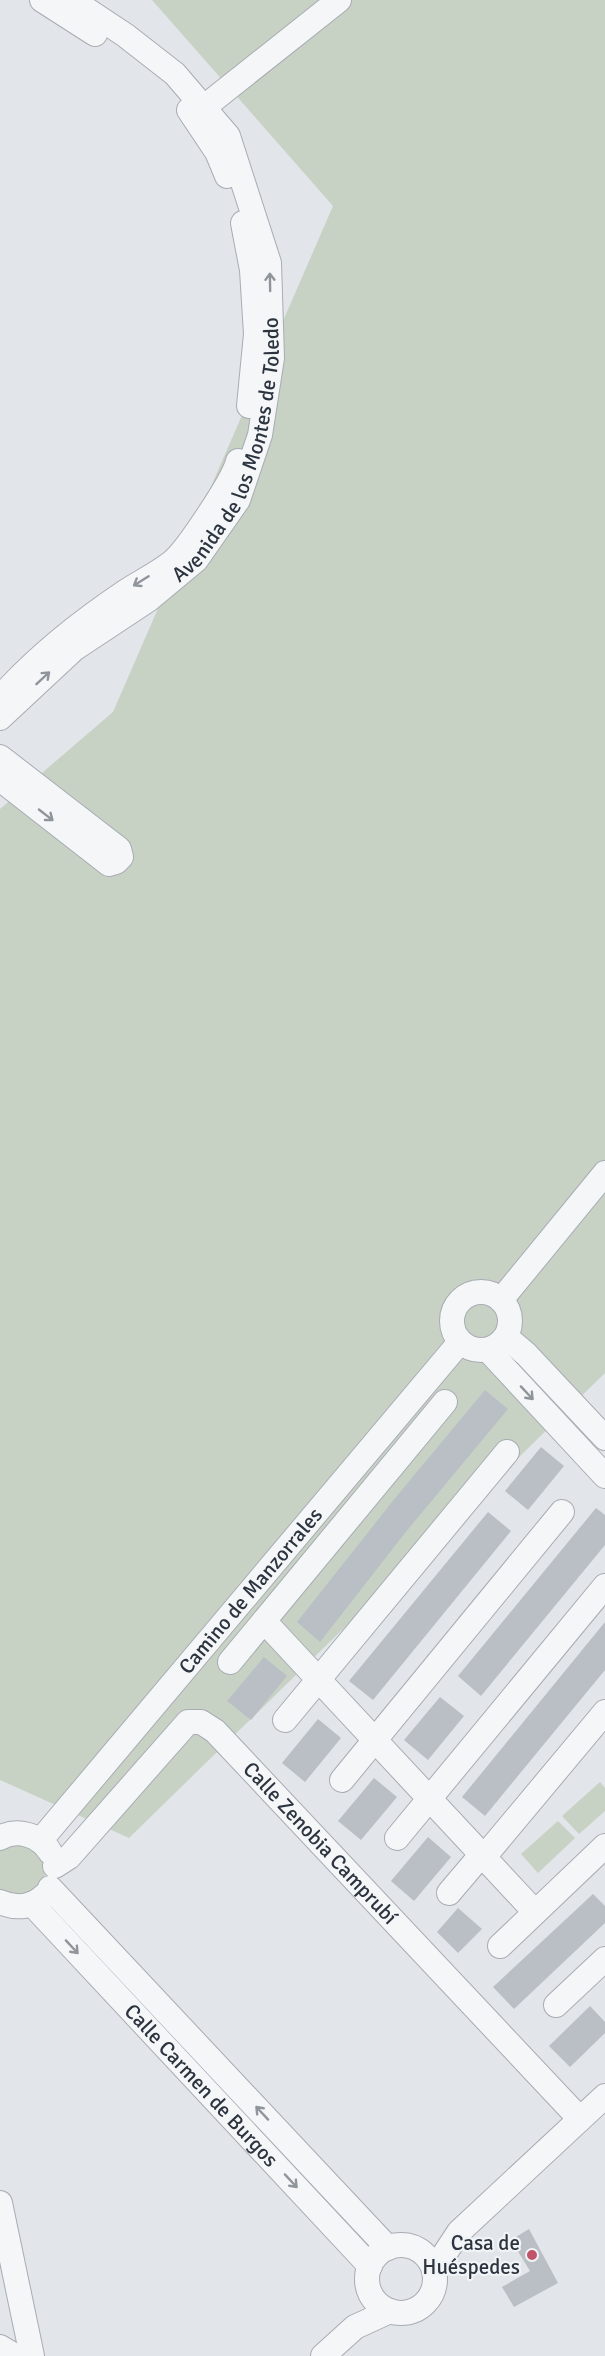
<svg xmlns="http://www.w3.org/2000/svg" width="605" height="2356" viewBox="0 0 605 2356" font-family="Signika,sans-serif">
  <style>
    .green { fill: #c8d2c4 }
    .building { fill: #babfc5 }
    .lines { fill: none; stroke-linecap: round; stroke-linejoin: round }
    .minor-casing { stroke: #a8acb3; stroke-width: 26 }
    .minor { stroke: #f4f6f8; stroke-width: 24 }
    .oneway { stroke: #90959c }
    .poi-dot { fill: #c0556a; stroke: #f1f4f6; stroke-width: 2 }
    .labels { text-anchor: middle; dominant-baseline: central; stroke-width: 4.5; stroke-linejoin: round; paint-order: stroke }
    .street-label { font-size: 21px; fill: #2c343f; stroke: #f1f4f6 }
    .poi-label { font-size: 21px; fill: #2c343f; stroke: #f1f4f6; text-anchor: end }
  </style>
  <rect width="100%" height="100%" fill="#e2e5e9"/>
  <g class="green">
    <polygon points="152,0 605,0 605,1373 129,1838 0,1780 0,809 113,712 333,206"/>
    <polygon points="600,1782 605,1788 605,1811 579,1834 562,1816"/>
    <polygon points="558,1821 575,1838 538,1873 521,1854"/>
    <path d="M 17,1842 C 22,1844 31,1845 35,1849 C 56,1867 43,1885 25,1897 L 0,1891 L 0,1849 Z"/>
  </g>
  <g class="building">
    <polygon points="485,1390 508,1409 405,1533 320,1642 297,1622 396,1497"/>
    <polygon points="541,1447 564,1466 528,1510 505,1491"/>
    <polygon points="596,1508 605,1515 605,1545 481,1696 458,1676"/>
    <polygon points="488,1512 511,1531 373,1700 349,1681"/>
    <polygon points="605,1622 605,1670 485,1816 462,1797"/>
    <polygon points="264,1657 287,1676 251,1720 227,1701"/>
    <polygon points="440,1697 464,1716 428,1760 404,1740"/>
    <polygon points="318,1719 341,1738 305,1782 282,1763"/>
    <polygon points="374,1778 397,1797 361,1840 338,1821"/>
    <polygon points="428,1837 451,1857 414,1901 391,1881"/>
    <polygon points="593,1894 605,1906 605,1923 514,2009 493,1987"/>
    <polygon points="458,1908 482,1929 458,1953 437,1932"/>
    <polygon points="590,2006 605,2022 605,2033 570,2067 549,2046"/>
    <polygon points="529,2229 558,2283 514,2307 502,2287 530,2271 511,2240"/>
  </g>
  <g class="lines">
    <defs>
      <g id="minor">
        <polyline points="42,0 95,34"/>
        <polyline points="189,110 217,152 227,176"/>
        <polyline points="193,116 339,0"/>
        <polyline points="243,223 252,270 256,334 249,406"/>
        <path d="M 0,698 C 36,657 79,623 125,592 C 140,582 157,574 171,563 C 186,552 234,479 238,461"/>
        <path id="s1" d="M 0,718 L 74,649 L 148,600 L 196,560 L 238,500 L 260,435 L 272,358 L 269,263 L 228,136 L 175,74 L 125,35 L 72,0"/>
        <polyline points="0,757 119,849 121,857 116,862 109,864 0,779"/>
        <circle cx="481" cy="1321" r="29"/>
        <polyline points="501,1300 605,1173"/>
        <polyline points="506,1337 526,1354 605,1438"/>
        <polyline points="488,1350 605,1476"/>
        <polyline points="264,1621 535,1912"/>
        <polyline points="230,1662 445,1402"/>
        <polyline points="285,1720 507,1452"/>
        <polyline points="342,1780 562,1512"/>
        <path d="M 0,1838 C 17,1828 40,1835 50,1852"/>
        <polyline points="397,1838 605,1586"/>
        <path id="s2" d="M 40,1841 L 460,1342"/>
        <polyline points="484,1857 605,1712"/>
        <path id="s3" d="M 55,1866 L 69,1857 L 188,1722 L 201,1722 L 215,1731 L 580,2119"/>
        <polyline points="50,1888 388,2248"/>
        <polyline points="449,1893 482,1854"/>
        <path d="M 0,1902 C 16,1909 32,1908 45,1895"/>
        <path id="s4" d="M 32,1904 L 370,2266"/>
        <polyline points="500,1946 605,1846"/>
        <polyline points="556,2005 605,1959"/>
        <polyline points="0,2203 32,2356"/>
        <circle cx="401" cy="2279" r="34"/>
        <polyline points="434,2270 459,2232 605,2096"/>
        <polyline points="0,2347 15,2356"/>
        <polyline points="323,2356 355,2327 390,2311"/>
      </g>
    </defs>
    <use href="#minor" class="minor-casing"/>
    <use href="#minor" class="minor"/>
  </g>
  <defs><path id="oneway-shaft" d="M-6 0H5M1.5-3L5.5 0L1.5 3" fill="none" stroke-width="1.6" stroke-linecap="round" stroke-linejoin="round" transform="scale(1.5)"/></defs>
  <g class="oneway">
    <use href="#oneway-shaft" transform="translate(270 282) rotate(-91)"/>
    <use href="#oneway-shaft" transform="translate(141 581) rotate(148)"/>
    <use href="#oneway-shaft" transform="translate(43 678) rotate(-43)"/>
    <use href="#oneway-shaft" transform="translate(46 815) rotate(38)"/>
    <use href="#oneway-shaft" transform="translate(527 1393) rotate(47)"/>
    <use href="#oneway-shaft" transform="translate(72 1947) rotate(47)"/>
    <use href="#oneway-shaft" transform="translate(262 2113) rotate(-133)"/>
    <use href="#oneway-shaft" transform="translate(291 2181) rotate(47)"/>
  </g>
  <circle class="poi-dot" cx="532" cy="2255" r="6"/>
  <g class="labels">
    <g class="street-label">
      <text stroke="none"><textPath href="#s1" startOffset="369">Avenida de los Montes de Toledo</textPath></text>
      <text stroke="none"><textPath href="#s2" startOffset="327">Camino de Manzorrales</textPath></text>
      <text stroke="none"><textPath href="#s3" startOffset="380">Calle Zenobia Camprubí</textPath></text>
      <text stroke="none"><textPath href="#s4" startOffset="248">Calle Carmen de Burgos</textPath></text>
    </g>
    <g class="poi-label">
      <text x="520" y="2243">Casa de<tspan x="520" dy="24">Huéspedes</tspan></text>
    </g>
  </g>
</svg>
